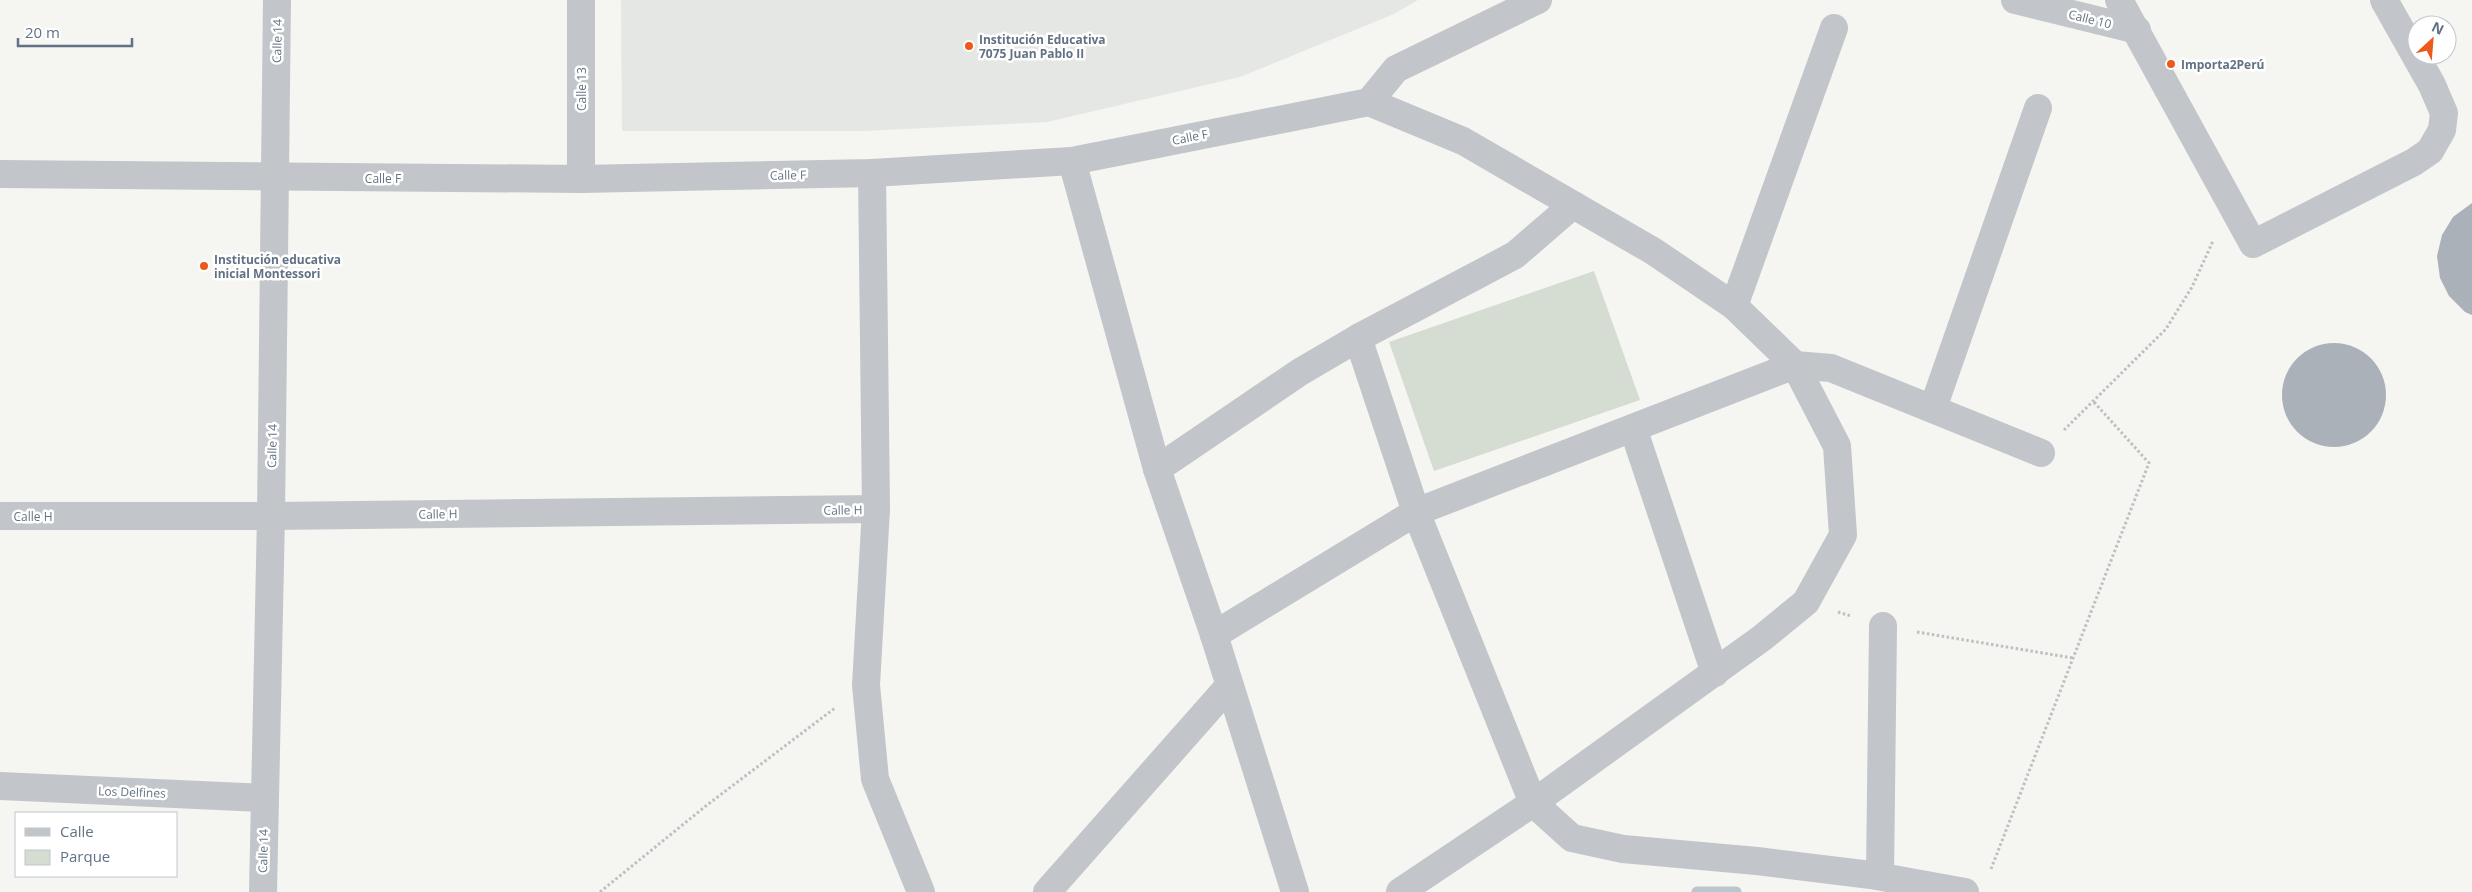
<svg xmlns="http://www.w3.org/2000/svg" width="2472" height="892" viewBox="0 0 2472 892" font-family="'Open Sans',sans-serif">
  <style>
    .built { fill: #e5e7e4 }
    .green { fill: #d5dcd2 }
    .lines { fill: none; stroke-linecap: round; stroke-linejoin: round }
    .stream { stroke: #bbc6cc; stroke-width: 11 }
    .building { fill: #aab1b8 }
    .path { stroke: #bebfc2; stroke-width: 3; stroke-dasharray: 2.5 2.5; stroke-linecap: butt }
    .minor { stroke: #c2c5c9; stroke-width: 28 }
    .poi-dot { fill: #ec591a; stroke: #fff; stroke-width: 2 }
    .labels { text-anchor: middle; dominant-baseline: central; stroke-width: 5; stroke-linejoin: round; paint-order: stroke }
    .street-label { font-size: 12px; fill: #627284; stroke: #fff }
    .poi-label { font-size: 12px; font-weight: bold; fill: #627284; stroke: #fff; text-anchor: start }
  </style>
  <rect width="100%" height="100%" fill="#f5f5f1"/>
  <polygon class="built" points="621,0 1418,0 1394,14 1240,77 1047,122 864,131 622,131"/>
  <polygon class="green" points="1594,271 1640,400 1434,471 1389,342"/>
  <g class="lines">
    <polyline class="stream" points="1697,892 1736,892"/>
  </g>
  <g class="building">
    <polygon points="2472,203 2472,315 2465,312 2449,296 2440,278 2437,256 2442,235 2453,217"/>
    <circle cx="2334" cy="395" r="52"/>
  </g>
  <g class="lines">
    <g class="path">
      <polyline points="2064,430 2166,329 2192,287 2213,241"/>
      <polyline points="1838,612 1851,616"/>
      <polyline points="1917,632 2073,658"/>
      <polyline points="1991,869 2149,463 2093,401"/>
      <polyline points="600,892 707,805 835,708"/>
    </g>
    <g class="minor">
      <polyline points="581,0 581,179"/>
      <polyline points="2015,0 2137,30"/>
      <polyline points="2119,0 2253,244 2414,162 2430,151 2442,130 2444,113 2432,85 2384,0"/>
      <polyline points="1369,102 1463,141 1653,251 1734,306 1795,365 1837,446 1843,535 1806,602 1762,638 1533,803 1400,892"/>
      <polyline points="1072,161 1157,469 1214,635 1295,892"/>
      <polyline points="872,173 876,509 866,685 875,779 921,892"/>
      <polyline points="0,174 581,179 872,173 1072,161 1369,102 1396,69 1538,0"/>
      <polyline points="1734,306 1834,28"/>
      <polyline points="1358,338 1416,512 1533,803 1572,838 1623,849 1757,861 1871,875 1965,892"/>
      <polyline points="1933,408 2038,108"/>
      <polyline points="1633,428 1715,673"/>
      <polyline points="1157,469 1300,372 1358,338 1515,255 1573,205"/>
      <polyline points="0,516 271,516 876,509"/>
      <polyline points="1214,635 1416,512 1795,365 1831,368 2041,453"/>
      <polyline points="0,786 264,798"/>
      <polyline points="1880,876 1883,626"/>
      <polyline points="263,892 271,516 277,0"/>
      <polyline points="1047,892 1229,686"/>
    </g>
  </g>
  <g class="poi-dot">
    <circle cx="969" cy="46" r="5"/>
    <circle cx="2171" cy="64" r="5"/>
    <circle cx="204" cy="266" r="5"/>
  </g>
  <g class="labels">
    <g class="street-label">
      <text transform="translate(2090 19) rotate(14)">Calle 10</text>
      <text transform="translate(277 41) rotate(-89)">Calle 14</text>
      <text transform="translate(581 89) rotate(-90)">Calle 13</text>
      <text transform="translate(1190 137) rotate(-11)">Calle F</text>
      <text transform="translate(788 175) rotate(-1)">Calle F</text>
      <text x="383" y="178">Calle F</text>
      <text transform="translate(272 446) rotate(-89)">Calle 14</text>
      <text transform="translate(843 510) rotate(-1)">Calle H</text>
      <text transform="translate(438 514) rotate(-1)">Calle H</text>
      <text x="33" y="516">Calle H</text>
      <text transform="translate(132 792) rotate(2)">Los Delfines</text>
      <text transform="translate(263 851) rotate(-89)">Calle 14</text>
    </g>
    <g class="poi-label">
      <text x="979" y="39">Institución Educativa<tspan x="979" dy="14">7075 Juan Pablo II</tspan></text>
      <text x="2181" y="64">Importa2Perú</text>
      <text x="214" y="259">Institución educativa<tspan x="214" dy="14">inicial Montessori</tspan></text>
    </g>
  </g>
  <rect x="15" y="812" width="162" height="65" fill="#ffffff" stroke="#c0c7ce"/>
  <rect x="25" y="828" width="25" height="8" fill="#c2c5c9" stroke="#c0c7ce"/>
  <text x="60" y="837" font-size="15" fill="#627284">Calle</text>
  <rect x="25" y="850" width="25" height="15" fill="#d5dcd2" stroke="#c0c7ce"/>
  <text x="60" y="862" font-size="15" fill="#627284">Parque</text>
  <g transform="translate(2432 40) rotate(26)"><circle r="24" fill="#ffffff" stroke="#c0c7ce"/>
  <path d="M0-4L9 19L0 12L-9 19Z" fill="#ec591a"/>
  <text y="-8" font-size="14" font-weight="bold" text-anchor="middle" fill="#627284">N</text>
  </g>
  <path d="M18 38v8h114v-8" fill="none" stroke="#627284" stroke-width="2.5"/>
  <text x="25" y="38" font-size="15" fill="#627284" stroke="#ffffff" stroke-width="4" paint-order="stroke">20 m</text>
</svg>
